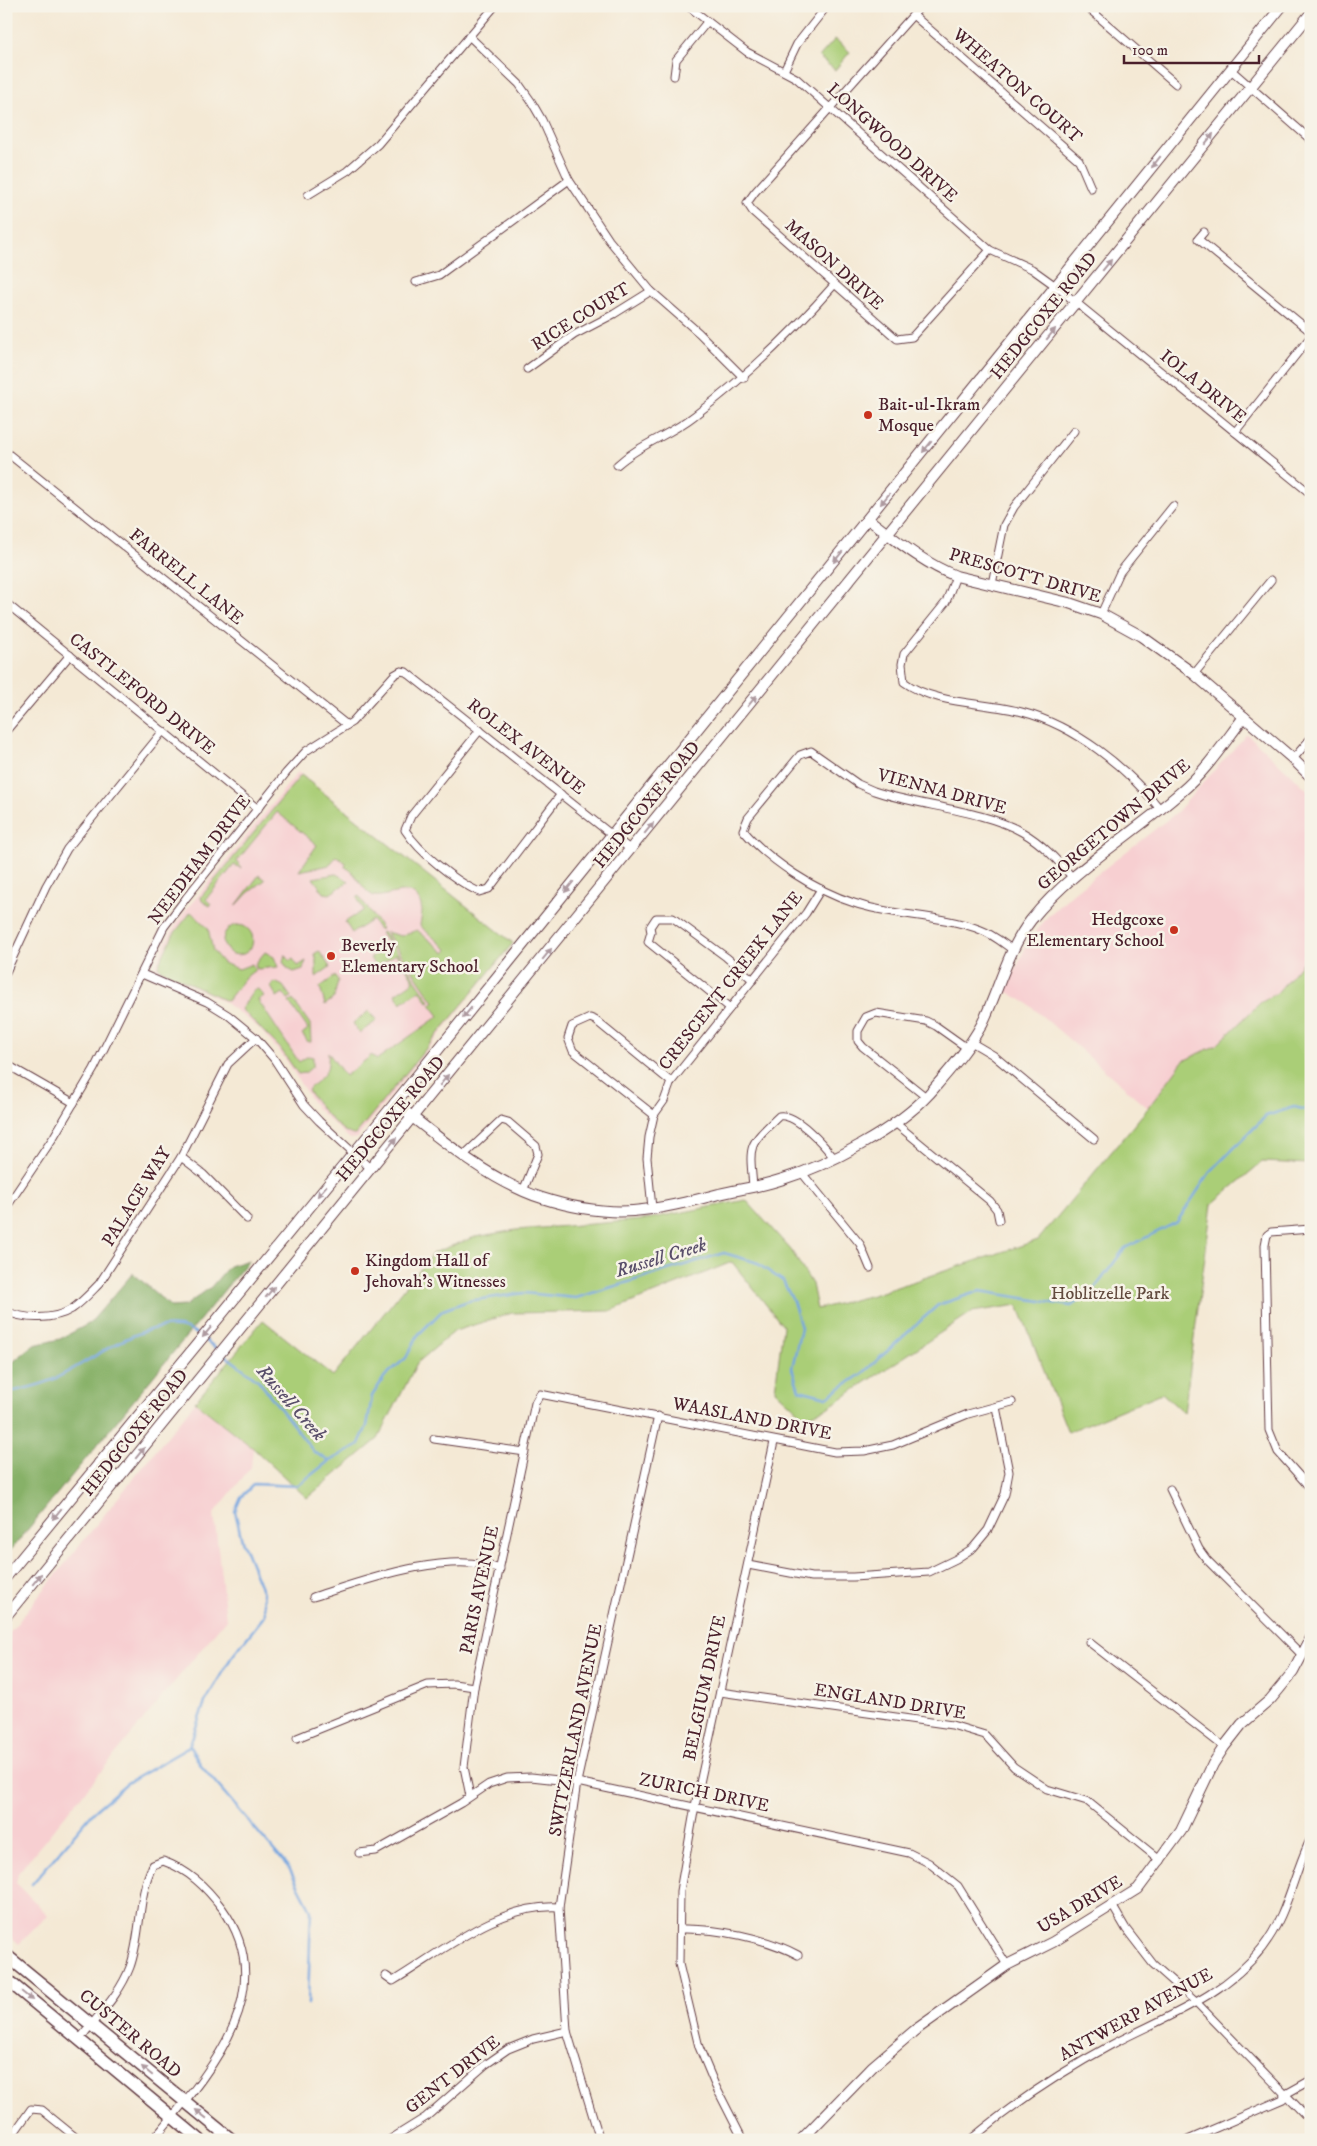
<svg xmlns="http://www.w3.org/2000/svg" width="1317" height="2146" viewBox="0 0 1317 2146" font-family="'IM FELL DW Pica',serif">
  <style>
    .built { fill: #f7cfd1 }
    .green { fill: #aace77; stroke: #7a7651 }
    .forest { fill: #87b168; stroke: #68684a }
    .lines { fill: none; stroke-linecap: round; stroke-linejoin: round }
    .stream { stroke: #76a6e0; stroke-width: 2.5 }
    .street-casing { stroke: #643d44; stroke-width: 9 }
    .secondary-casing { stroke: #643d44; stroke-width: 12 }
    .primary-casing { stroke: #643d44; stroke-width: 14 }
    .street { stroke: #fff; stroke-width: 7 }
    .secondary { stroke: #fff; stroke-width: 10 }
    .primary { stroke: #fff; stroke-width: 11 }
    .oneway { fill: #ae9aa0 }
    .poi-dot { fill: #c8321e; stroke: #f7f3e8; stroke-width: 2 }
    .labels { text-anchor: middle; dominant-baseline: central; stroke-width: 5; stroke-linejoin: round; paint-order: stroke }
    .street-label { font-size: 18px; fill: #4a1f2b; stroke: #f7f3e8 }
    .poi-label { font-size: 18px; fill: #4a1f2b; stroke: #f7f3e8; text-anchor: start }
    .park-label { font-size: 18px; fill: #624b3e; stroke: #f7f3e8 }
    .water-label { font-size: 19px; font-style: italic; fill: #594e6a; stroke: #f7f3e8 }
  </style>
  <rect width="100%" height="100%" fill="#f7f3e8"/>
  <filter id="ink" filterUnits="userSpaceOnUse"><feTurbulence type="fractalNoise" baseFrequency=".02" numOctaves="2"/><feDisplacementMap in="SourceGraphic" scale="10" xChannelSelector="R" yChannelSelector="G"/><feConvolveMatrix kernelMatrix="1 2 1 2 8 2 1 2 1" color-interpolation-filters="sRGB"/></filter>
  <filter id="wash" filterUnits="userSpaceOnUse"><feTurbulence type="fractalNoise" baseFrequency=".0096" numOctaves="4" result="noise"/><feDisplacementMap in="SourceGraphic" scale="20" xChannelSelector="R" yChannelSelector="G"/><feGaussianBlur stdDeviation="1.12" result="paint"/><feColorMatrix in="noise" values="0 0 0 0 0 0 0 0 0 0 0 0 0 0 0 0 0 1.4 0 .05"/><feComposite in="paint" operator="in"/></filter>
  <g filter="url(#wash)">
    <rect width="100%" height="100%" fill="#f4e9d5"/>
    <g class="built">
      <polygon points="1247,734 1311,793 1311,952 1277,993 1260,1003 1217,1045 1183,1061 1148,1108 1027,1003 1006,991 1027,944 1048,916 1073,893 1176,813"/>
      <polygon points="298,772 513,943 357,1138 350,1139 316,1108 285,1059 259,1028 224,1002 155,968 164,944 183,914"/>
      <polygon points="195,1402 253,1448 251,1467 214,1514 226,1619 18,1873 16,1883 48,1915 19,1944 6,1932 6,1637"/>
    </g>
    <g class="green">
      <polygon points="835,39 850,52 835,70 819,57"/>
      <path d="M 301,775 L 513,943 L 355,1135 C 341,1135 315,1102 308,1090 C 321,1075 330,1077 328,1052 L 345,1076 L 372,1055 L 376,1060 L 439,1016 L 430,1004 L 434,1002 L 386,932 L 401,936 L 417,930 L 445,953 L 448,950 L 420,926 C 420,922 422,917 422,911 C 418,875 384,902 372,895 C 360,888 358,873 345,867 L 346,863 L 336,856 L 330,865 L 299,871 L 317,845 L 277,812 L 237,861 L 241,868 L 234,865 L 206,899 L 211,904 L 210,906 L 202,901 L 201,897 Z"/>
      <polygon points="336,874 349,881 330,894 324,893 313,878"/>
      <polygon points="259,875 265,880 248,893 235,907"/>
      <polygon points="359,896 382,929 379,930 372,920 352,933 345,922 364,910 357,898"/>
      <polygon points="191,912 208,928 213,951 223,963 239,969 252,964 255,970 246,977 227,1001 160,969 158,966 173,935"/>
      <circle cx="238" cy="940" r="15"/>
      <polygon points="382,932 385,934 406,965 404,966 396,954 376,967 370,958 389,945 381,933"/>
      <polygon points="319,951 330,967 316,977 316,957 314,954"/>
      <polygon points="265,952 274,957 278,967 257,969 255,964"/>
      <polygon points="1311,952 1311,1164 1262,1162 1212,1204 1184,1413 1162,1393 1068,1432 1018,1305 972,1312 827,1408 804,1417 775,1390 783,1326 732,1262 610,1311 512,1313 455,1331 417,1363 378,1439 307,1498 253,1448 195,1402 263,1320 333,1376 433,1253 475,1237 516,1230 642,1220 746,1200 791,1250 812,1284 817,1309 873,1295 1038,1240 1148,1108 1183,1061 1217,1045 1260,1003 1277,993"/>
      <polygon points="285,954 290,961 293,959 298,966 306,961 303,969 294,972 288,969 283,962"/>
      <polygon points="407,967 430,1001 428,1002 420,990 401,1003 395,994 414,981 406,968"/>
      <polygon points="335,976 338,980 334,998 325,1005 320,987"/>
      <polygon points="275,982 283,986 291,997 288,999 283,993 277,997 271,987"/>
      <polygon points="258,989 264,996 258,1000 299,1062 308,1056 313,1057 313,1066 305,1073 298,1074 280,1048 241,1009 254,990"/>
      <polygon points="293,1000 310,1024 311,1042 308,1042 302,1034 308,1029 289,1002"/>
      <polygon points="369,1011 377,1021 359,1033 353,1023"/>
    </g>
    <polygon class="forest" points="249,1260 6,1556 6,1363 13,1362 34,1345 60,1339 90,1323 133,1273 171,1307 185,1306 211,1287 229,1266"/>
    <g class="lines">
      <g class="stream">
        <polyline points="204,1339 218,1350"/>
        <polyline points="222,1353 258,1380 314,1452 329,1461"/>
        <path d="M 6,1393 C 22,1389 40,1386 54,1379 C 92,1362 158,1304 200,1336"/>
        <polyline points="190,1747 202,1767 289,1868 311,1910 308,2004"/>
        <polyline points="32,1884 94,1811 127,1783 189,1747 205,1702 231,1658 265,1615 263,1593 242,1541 235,1511 241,1497 254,1484 297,1486 329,1461 358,1446 367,1426 372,1396 385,1376 406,1358 418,1335 443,1310 468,1301 524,1293 576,1298 724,1253 755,1262 783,1281 793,1301 801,1328 792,1368 799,1390 827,1397 863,1373 938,1305 980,1291 1071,1306 1092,1292 1125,1248 1177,1222 1210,1172 1266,1116 1294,1107 1311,1111"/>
      </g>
    </g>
  </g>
  <g filter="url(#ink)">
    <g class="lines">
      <defs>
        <g id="street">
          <polyline points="688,6 747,52 796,78 990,250 1032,269 1057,287 1311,494"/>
          <polyline points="921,6 755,192 747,203 753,212 897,339 912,337 990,250"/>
          <polyline points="1086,6 1176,84"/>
          <polyline points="913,15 1079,160 1091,188"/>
          <polyline points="469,36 519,84 531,101 542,120 569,180 609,240 651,291 699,333 744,378"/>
          <polyline points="1230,69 1311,140"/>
          <polyline points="784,71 797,44 827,6"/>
          <polyline points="674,76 676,60 707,22"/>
          <polyline points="308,195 347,171 378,144 495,6"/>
          <polyline points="1204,232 1198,239 1311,332"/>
          <polyline points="416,282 439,275 569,180"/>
          <polyline points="527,369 574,335 614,314 651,291"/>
          <polyline points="1235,432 1311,336"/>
          <polyline points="6,452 347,725"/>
          <path d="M 617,465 C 640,444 670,435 694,416 C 746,377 791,334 834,285"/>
          <path d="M 956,576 L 946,602 L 904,654 L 902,664 L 904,682 C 935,705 986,702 1022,712 C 1076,726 1126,767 1161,810"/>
          <polyline points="992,584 1004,525 1014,507 1074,431"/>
          <polyline points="6,603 258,809"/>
          <polyline points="1101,614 1120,572 1173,506"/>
          <polyline points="1194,674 1271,580"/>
          <path d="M 480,730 L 411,816 L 405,830 C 420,853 454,880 479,892 L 489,889 L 561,794"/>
          <polyline points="6,731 70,655"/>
          <polyline points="1293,759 1311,738"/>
          <path d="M 1013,950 C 1003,943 992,934 981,930 C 940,914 895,917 854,903 C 816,891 769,861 743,830 L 748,818 L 800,755 L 811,751 L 858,784 L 874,791 C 918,806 983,810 1022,832 C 1042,843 1058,861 1073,878"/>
          <polyline points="6,972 46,886 67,849 163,731"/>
          <polyline points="142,974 207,1002 228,1015 256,1038 274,1059 304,1105 319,1121 371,1169"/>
          <polyline points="730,1008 648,942 651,932 650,927 656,918 673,918 726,957 753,980"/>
          <polyline points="971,1042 993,1055 1094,1139"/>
          <polyline points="6,1064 74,1103"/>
          <polyline points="926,1097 863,1047 858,1041 858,1031 866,1017 876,1013 926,1021 936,1026 967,1048"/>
          <polyline points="654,1115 573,1051 568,1038 572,1026 590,1018 595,1020 671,1082"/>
          <polyline points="894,1122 990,1201 997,1210 999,1220"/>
          <polyline points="464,1155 501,1120 508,1122 536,1146 538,1154 523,1191"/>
          <polyline points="181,1157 203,1174 247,1219"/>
          <polyline points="802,1173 860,1244 870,1268"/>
          <path d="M 753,1186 C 749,1143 748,1146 779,1116 C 796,1113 824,1145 834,1158"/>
          <polyline points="6,1208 53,1138 94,1069 164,927 186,898 286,773 306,751 352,722 394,675 401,671 406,672 631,850"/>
          <polyline points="652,1208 647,1158 649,1137 654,1115 664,1101 671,1082 806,913 821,889"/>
          <polyline points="1311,1229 1271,1232 1267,1235 1265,1245 1269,1430 1278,1452 1311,1489"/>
          <path d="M 6,1311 C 24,1320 54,1320 72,1309 C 82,1302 90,1293 99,1284 L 181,1157 L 228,1064 L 256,1038"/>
          <polyline points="434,1439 525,1452"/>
          <polyline points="1170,1489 1199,1549 1207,1560 1302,1655"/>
          <polyline points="748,1565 811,1577 853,1577 929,1572 956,1559 973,1548 988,1530 1005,1494 1009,1472 996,1407"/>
          <path d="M 313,1597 C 363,1581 449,1549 500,1569"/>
          <polyline points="1089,1642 1224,1747"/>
          <polyline points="720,1692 952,1725 985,1735 1014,1767 1047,1789 1087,1801 1161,1861"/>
          <polyline points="297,1738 428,1685 454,1684 474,1687"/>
          <polyline points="470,1796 464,1767 474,1687 535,1403 540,1394 835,1452 864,1451 893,1445 968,1414 1012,1402"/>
          <polyline points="359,1853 376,1851 461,1803 489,1784 507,1778 531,1777 577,1782 909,1853 929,1863 958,1886 1007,1965"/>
          <polyline points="1112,1905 1126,1929 1153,1964 1197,2003 1311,2121"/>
          <path d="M 680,1929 C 716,1928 766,1938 798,1955"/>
          <path d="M 386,1976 L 393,1981 C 443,1951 499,1903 559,1907"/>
          <path d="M 80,2039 C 98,2015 119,1996 130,1967 C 142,1934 137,1896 153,1865 L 163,1861 C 189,1870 206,1887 222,1908 C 284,1993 206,2076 153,2140"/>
          <polyline points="9,2140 31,2109 42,2110 79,2140"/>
          <polyline points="389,2140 426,2117 485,2065 508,2049 533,2039 567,2031"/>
          <polyline points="600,2140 567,2031 559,1907 577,1782 658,1416"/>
          <polyline points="743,2140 715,2085 699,2047 679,1964 680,1891 695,1806 774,1442"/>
          <path d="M 970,2140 C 1014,2103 1061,2072 1111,2045 C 1164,2017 1224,1997 1262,1948 C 1288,1915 1293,1874 1311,1838"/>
          <polyline points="1188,2140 1283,2099 1284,2095 1311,2080"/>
        </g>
        <g id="secondary">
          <path d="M 868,519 C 896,540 923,563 956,576 L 1069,603 L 1101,614 L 1141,636 L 1194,674 L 1293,759 L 1311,777"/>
          <path d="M 395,1103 C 436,1136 491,1182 542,1198 C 570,1207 603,1213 633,1211 C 662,1209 692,1201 719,1194 C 741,1189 763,1186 783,1179 C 829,1165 897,1129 929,1094 C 948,1072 968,1050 982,1024 C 999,990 1007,951 1031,920 C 1072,869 1132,835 1181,792 C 1206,771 1224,743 1244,717"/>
          <polyline points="99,1463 118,1479"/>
          <polyline points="6,1577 395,1103 1282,6"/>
          <polyline points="6,1616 1311,13"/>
          <polyline points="801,2140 873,2066 914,2031 1007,1965 1053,1942 1138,1889 1181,1831 1213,1764 1224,1747 1242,1724 1270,1700 1293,1672 1311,1638"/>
        </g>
        <g id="primary">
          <polyline points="6,1955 232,2140"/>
          <polyline points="6,1979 200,2140"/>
        </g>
      </defs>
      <use href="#street" class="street-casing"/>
      <use href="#secondary" class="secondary-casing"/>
      <use href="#primary" class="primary-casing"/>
      <use href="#street" class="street"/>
      <use href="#secondary" class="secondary"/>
      <use href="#primary" class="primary"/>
    </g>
    <defs><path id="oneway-solid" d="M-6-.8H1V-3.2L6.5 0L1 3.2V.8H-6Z" transform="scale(1.25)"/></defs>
    <g class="oneway">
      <use href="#oneway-solid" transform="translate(1209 139) rotate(-51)"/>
      <use href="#oneway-solid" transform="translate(1156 162) rotate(128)"/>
      <use href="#oneway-solid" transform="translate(1107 265) rotate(-51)"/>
      <use href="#oneway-solid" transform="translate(1051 334) rotate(-51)"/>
      <use href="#oneway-solid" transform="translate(927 447) rotate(129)"/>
      <use href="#oneway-solid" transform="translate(885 499) rotate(129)"/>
      <use href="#oneway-solid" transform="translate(838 557) rotate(129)"/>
      <use href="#oneway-solid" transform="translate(752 701) rotate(-51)"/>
      <use href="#oneway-solid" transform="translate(649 828) rotate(-51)"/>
      <use href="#oneway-solid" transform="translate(569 887) rotate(129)"/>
      <use href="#oneway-solid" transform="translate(547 954) rotate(-51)"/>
      <use href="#oneway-solid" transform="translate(467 1013) rotate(129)"/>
      <use href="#oneway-solid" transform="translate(444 1080) rotate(-51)"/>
      <use href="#oneway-solid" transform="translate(392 1143) rotate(-51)"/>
      <use href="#oneway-solid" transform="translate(322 1191) rotate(130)"/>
      <use href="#oneway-solid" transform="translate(270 1292) rotate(-51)"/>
      <use href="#oneway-solid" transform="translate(207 1332) rotate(130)"/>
      <use href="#oneway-solid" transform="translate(140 1453) rotate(-51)"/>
      <use href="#oneway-solid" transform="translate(57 1514) rotate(129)"/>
      <use href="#oneway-solid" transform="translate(37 1579) rotate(-51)"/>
      <use href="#oneway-solid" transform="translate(27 1996) rotate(39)"/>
      <use href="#oneway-solid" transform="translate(147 2071) rotate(-140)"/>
      <use href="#oneway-solid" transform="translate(201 2114) rotate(-142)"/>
    </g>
  </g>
  <g class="poi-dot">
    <circle cx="868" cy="415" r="5"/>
    <circle cx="1174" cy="930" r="5"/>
    <circle cx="331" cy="956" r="5"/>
    <circle cx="355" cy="1271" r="5"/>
  </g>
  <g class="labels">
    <g class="street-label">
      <text transform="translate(1017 86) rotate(41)">WHEATON COURT</text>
      <text transform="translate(892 143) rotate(42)">LONGWOOD DRIVE</text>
      <text transform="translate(834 265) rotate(42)">MASON DRIVE</text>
      <text transform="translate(1044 316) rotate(-51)">HEDGCOXE ROAD</text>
      <text transform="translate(581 317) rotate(-32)">RICE COURT</text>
      <text transform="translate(1203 387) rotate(39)">IOLA DRIVE</text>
      <text transform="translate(1025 576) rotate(16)">PRESCOTT DRIVE</text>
      <text transform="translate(186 577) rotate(39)">FARRELL LANE</text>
      <text transform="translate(142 694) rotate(39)">CASTLEFORD DRIVE</text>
      <text transform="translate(526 747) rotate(38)">ROLEX AVENUE</text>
      <text transform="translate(942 792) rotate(15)">VIENNA DRIVE</text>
      <text transform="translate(647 805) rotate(-51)">HEDGCOXE ROAD</text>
      <text transform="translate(1114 825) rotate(-40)">GEORGETOWN DRIVE</text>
      <text transform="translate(200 860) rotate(-53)">NEEDHAM DRIVE</text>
      <text transform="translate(731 981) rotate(-52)">CRESCENT CREEK LANE</text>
      <text transform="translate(391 1119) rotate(-50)">HEDGCOXE ROAD</text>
      <text transform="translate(137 1197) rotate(-58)">PALACE WAY</text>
      <text transform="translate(752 1419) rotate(11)">WAASLAND DRIVE</text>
      <text transform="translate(135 1433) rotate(-51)">HEDGCOXE ROAD</text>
      <text transform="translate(480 1590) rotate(-78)">PARIS AVENUE</text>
      <text transform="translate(705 1688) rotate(-78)">BELGIUM DRIVE</text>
      <text transform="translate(890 1702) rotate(9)">ENGLAND DRIVE</text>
      <text transform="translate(576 1730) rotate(-79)">SWITZERLAND AVENUE</text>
      <text transform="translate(704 1793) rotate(12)">ZURICH DRIVE</text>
      <text transform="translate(1080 1905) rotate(-31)">USA DRIVE</text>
      <text transform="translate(1136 2015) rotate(-29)">ANTWERP AVENUE</text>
      <text transform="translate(130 2034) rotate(40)">CUSTER ROAD</text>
      <text transform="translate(453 2075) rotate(-38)">GENT DRIVE</text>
    </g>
    <g class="poi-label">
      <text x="878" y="405">Bait-ul-Ikram<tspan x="878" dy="21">Mosque</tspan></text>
      <text x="1164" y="920" text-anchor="end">Hedgcoxe<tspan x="1164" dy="21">Elementary School</tspan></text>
      <text x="341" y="946">Beverly<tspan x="341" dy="21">Elementary School</tspan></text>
      <text x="365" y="1261">Kingdom Hall of<tspan x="365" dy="21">Jehovah's Witnesses</tspan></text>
    </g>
    <g class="park-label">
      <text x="1110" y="1294">Hoblitzelle Park</text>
    </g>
    <g class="water-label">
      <text transform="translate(661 1258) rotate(-17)">Russell Creek</text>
      <text transform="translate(291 1403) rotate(49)">Russell Creek</text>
    </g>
  </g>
  <rect width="1317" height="2146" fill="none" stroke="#f7f3e8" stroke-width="25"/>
  <path d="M1124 55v8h135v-8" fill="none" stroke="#4a1f2b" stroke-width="2.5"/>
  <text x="1132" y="55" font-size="15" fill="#4a1f2b" stroke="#f7f3e8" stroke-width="4" paint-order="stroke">100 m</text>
</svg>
